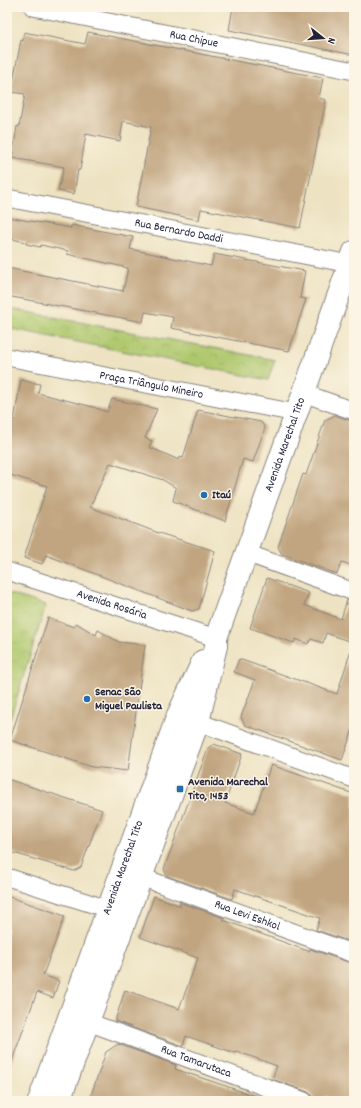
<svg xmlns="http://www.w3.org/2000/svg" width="361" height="1108" viewBox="0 0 361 1108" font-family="Dekko,sans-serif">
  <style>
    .park { fill: url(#park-crowns); stroke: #687554 }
    .building { fill: #c1a580 }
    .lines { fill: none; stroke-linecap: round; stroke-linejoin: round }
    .street-casing { stroke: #88827e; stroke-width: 19 }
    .primary-casing { stroke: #88827e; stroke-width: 24 }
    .street { stroke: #fff; stroke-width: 17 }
    .primary { stroke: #fff; stroke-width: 22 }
    .poi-dot { fill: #1f6fb2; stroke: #fcf5e5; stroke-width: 1.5 }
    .labels { text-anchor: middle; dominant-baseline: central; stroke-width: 3; stroke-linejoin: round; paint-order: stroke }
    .street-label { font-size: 12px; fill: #22223b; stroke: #fcf5e5 }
    .poi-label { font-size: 12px; font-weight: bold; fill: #22223b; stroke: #fcf5e5; text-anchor: start }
  </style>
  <defs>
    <pattern id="park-crowns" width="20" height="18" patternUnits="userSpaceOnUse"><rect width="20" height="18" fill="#afc86d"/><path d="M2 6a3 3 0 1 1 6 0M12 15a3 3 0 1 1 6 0" fill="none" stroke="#96ac5f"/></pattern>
  </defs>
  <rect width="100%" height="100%" fill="#fcf5e5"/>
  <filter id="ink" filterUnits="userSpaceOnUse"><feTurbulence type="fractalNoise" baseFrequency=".025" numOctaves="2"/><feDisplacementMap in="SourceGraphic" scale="8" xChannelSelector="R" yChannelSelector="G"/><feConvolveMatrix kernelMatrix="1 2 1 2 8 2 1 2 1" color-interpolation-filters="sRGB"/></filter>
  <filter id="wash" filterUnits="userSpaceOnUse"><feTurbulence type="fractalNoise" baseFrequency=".012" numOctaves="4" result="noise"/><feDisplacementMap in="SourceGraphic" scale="16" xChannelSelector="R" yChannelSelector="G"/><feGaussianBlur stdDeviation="0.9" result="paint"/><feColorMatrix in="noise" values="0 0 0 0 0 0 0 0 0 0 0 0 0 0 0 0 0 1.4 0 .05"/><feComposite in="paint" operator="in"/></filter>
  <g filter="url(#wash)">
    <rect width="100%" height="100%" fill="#ede2c1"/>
    <g class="park">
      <polygon points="7,308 275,360 268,380 7,328"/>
      <polygon points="7,593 46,605 10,719 7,718"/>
    </g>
    <g id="blocks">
      <g class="building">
        <polygon points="233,7 354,7 354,55 229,30"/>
        <polygon points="24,32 85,44 88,32 323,78 319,98 326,100 300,228 201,209 199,220 136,207 151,127 123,121 120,141 86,134 80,170 78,170 74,194 58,191 64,167 12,158 17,126 19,127 25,94 11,92 21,40 23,41"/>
        <polygon points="7,217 71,228 71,225 133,237 130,249 211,266 214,254 305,271 300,298 306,299 289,351 171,328 173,317 145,312 143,322 7,296 7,268 123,291 128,268 67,254 68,251 41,245 40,247 26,244 26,242 7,238"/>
        <polygon points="21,380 40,384 38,393 93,407 107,412 112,399 157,409 145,438 152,441 149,447 179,460 180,457 183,458 198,410 261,422 265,428 253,462 243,459 225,521 173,501 176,488 163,480 110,463 90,507 156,532 215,551 199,609 192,611 46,555 42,564 24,558 47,486 7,474 7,419 14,420"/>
        <polygon points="335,415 354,422 354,566 342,562 337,574 282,554 278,547 303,474 306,475 325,420"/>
        <polygon points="267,578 309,593 304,605 341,619 347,600 354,602 354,643 326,633 323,643 311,639 308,644 296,639 294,643 250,628"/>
        <polygon points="48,618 74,627 76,623 96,635 98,630 119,642 145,645 128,771 92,767 10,740"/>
        <polygon points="351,650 354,650 354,726 342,760 245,725 241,717 255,680 234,672 239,659 337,694"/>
        <polygon points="214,744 242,754 225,803 254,813 271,765 354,794 354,943 316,930 320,918 235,889 232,899 167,876 164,869 208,748"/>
        <polygon points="7,779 102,810 81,867 74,871 7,851"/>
        <polygon points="7,896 65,916 43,975 59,981 53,998 37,992 9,1069 7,1068"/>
        <polygon points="154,896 181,906 179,902 224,918 223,920 305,950 309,951 310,949 354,964 354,1101 338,1101 324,1096 323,1101 314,1101 312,1095 308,1092 272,1079 277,1066 236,1051 235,1053 186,1036 183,1046 115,1021 125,990 179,1009 198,958 140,937"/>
        <polygon points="118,1044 176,1065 175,1069 261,1098 260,1101 89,1101 106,1052"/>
      </g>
    </g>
  </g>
  <g filter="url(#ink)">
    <use href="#blocks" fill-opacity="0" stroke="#88827e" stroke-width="1"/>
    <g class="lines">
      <defs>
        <g id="street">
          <path id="s1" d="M 33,7 L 354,71"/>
          <path id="s2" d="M 7,198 L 350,264"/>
          <path id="s3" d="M 7,357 L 296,413"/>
          <polyline points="303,393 354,411"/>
          <polyline points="246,553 354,592"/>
          <path id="s4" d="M 7,571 L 216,638"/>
          <polyline points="198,722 354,779"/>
          <polyline points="7,877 108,909"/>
          <path id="s5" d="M 141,877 L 354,954"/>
          <path id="s6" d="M 88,1022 L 304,1101"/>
        </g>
        <g id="primary">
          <path id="s7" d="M 39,1101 L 178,715 L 203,661"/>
          <path id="s8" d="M 59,1101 L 198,722 L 216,646 L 216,638 L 354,252"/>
        </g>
      </defs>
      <use href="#street" class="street-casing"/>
      <use href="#primary" class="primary-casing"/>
      <use href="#street" class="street"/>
      <use href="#primary" class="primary"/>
    </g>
  </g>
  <g class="poi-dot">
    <circle cx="204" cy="495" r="4"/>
    <circle cx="87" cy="699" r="4"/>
    <rect x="176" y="785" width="8" height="8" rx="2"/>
  </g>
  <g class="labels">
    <g class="street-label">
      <text stroke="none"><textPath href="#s1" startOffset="164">Rua Chipue</textPath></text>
      <text stroke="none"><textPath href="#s2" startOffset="175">Rua Bernardo Daddi</textPath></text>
      <text stroke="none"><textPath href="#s3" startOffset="147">Praça Triângulo Mineiro</textPath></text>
      <text stroke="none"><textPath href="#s8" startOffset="695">Avenida Marechal Tito</textPath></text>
      <text stroke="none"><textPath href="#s4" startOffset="110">Avenida Rosária</textPath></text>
      <text stroke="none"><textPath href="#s7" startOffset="248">Avenida Marechal Tito</textPath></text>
      <text stroke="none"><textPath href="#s5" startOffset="113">Rua Levi Eshkol</textPath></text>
      <text stroke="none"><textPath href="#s6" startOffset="115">Rua Tamarutaca</textPath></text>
    </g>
    <g class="poi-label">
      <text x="212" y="495">Itaú</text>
      <text x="95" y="692">Senac São<tspan x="95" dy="14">Miguel Paulista</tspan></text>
      <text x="188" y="782">Avenida Marechal<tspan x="188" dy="14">Tito, 1453</tspan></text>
    </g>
  </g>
  <rect width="361" height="1108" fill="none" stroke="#fcf5e5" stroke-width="24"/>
  <g transform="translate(323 38) rotate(107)" stroke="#fcf5e5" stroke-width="3" paint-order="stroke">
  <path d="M0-3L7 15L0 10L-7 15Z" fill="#22223b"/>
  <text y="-6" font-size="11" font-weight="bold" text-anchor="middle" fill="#22223b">N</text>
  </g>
</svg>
